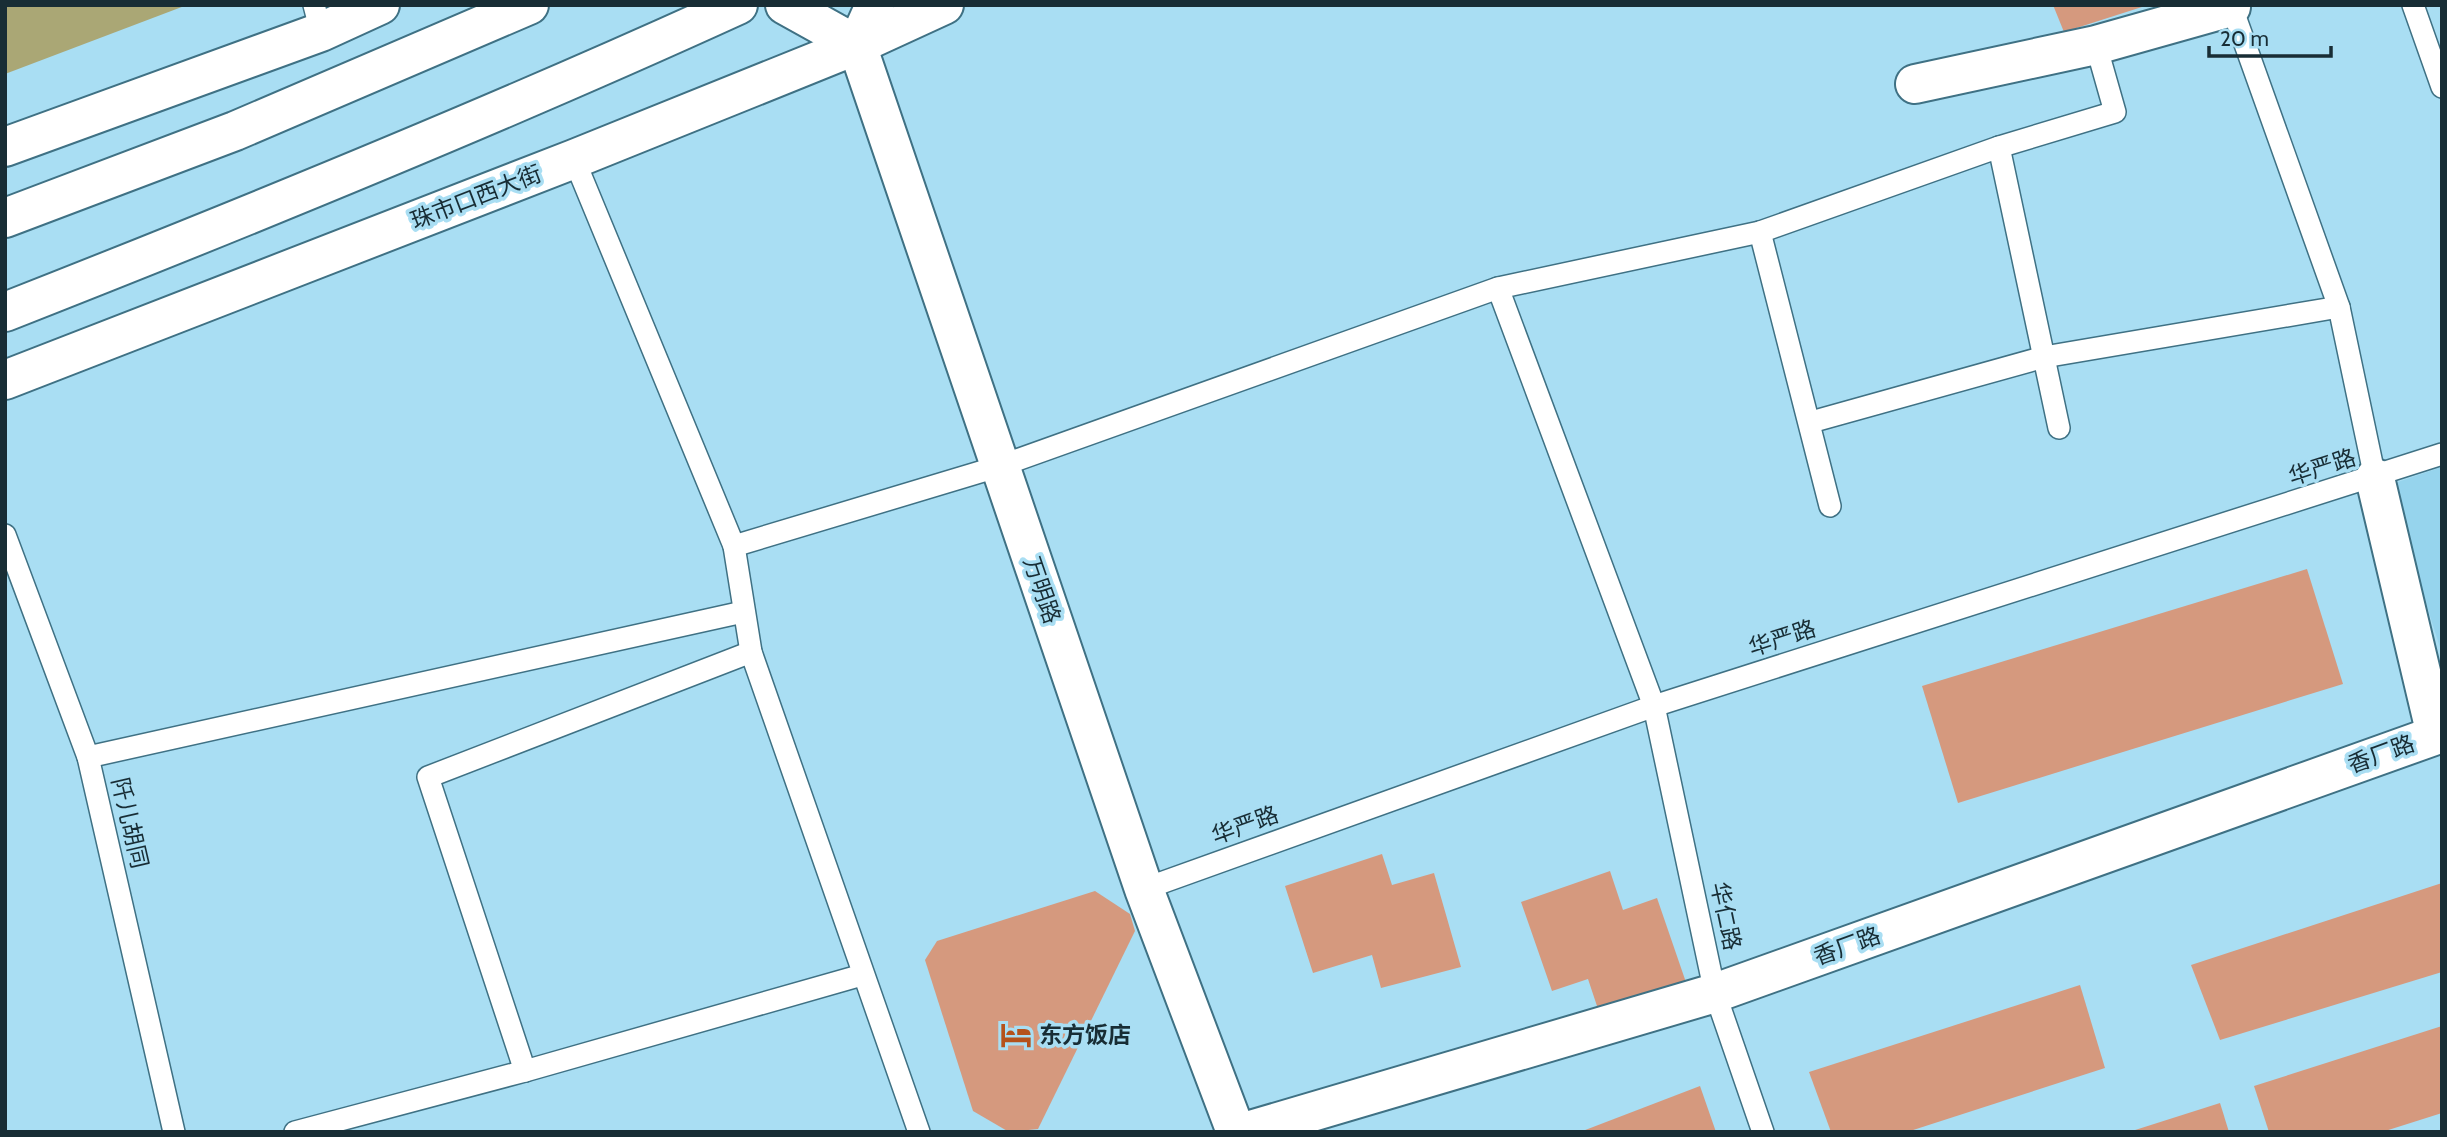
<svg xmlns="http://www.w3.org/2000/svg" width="2447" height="1137" viewBox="0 0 2447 1137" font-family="Cabin,'Noto Sans SC',sans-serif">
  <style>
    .built { fill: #96d4ed }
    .green { fill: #aaa775 }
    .building { fill: #d5997e }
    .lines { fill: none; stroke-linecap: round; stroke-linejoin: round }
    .lane-casing { stroke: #3f7184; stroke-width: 24 }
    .street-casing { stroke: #3f7184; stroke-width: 42 }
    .secondary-casing { stroke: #3f7184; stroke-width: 42 }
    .primary-casing { stroke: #3f7184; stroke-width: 42 }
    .lane { stroke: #fff; stroke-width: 21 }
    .street { stroke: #fff; stroke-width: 38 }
    .secondary { stroke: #fff; stroke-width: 38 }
    .primary { stroke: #fff; stroke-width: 38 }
    .labels { text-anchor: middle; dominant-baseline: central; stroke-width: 7; stroke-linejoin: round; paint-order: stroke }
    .street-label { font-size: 23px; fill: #182d35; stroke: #a9def3 }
    .poi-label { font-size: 23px; font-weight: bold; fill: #182d35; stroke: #a9def3; text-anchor: start }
  </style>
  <rect width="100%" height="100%" fill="#a9def3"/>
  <polygon class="built" points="2442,467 2442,654 2389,485"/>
  <polygon class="green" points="5,5 187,5 5,74"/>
  <g class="building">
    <polygon points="2053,5 2145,5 2145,6 2064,32"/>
    <polygon points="2307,569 2343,684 1958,803 1922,686"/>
    <polygon points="1382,854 1392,885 1434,873 1461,967 1381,988 1372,955 1313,973 1285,886"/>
    <polygon points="1610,871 1623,910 1657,898 1690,994 1603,1024 1588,979 1552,991 1521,902"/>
    <polygon points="2442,883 2442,972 2220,1040 2191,965"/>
    <polygon points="1095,891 1130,914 1135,931 1038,1129 1009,1132 973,1111 925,960 937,941"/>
    <polygon points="2080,985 2105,1068 1907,1132 1831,1132 1809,1072"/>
    <polygon points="2442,1026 2442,1113 2382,1132 2269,1132 2254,1086"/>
    <polygon points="1700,1086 1716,1132 1580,1132"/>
    <polygon points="2220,1103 2229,1132 2133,1132 2132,1131"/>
  </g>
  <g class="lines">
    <defs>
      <g id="lane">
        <polyline points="314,5 321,32"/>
        <polyline points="2231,5 2339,307 2375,478"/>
        <polyline points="2413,5 2442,87"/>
        <polyline points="1999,147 2059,428"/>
        <polyline points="574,159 734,546"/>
        <polyline points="1760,232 1830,506"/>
        <polyline points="1811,422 2044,357 2339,307"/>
        <polyline points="5,535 88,757 174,1132"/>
        <polyline points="88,757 743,612"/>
        <polyline points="1144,889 1654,706 2442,454"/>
        <polyline points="525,1071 428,777 751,652"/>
        <polyline points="295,1132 525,1071 862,975"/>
        <polyline points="919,1132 751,652 734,546 1000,466 1498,288"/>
        <polyline points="1763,1132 1715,993 1654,706 1498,288 1760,232 1999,147 2115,112 2096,45"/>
      </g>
      <g id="street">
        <polyline points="857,45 1144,889 1236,1132"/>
        <polyline points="1915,84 2096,45 2231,7"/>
        <polyline points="2375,478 2436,735"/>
        <polyline points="1244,1132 1715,993 2442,733"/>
      </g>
      <g id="secondary">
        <polyline points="5,147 321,32 380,5"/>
        <polyline points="5,380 574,159 857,45 944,5"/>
      </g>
      <g id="primary">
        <polyline points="785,5 857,45 875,5"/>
        <polyline points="5,218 235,131 529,5"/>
        <path d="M 5,312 C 252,215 497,115 738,5"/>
      </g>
    </defs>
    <use href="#lane" class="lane-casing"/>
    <use href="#street" class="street-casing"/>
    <use href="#secondary" class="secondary-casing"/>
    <use href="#primary" class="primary-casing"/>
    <use href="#lane" class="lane"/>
    <use href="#street" class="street"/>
    <use href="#secondary" class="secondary"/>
    <use href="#primary" class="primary"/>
  </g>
  <defs>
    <symbol id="hotel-bare" viewBox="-9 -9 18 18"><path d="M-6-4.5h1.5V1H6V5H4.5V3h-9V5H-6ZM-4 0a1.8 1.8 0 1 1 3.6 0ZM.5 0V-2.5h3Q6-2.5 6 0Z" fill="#b5521b" stroke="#a9def3" stroke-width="2.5" paint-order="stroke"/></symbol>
  </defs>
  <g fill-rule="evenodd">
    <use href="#hotel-bare" x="994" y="1013" width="44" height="44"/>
  </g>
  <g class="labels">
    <g class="street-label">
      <text transform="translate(476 197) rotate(-21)">珠市口西大街</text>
      <text transform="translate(2322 467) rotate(-18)">华严路</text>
      <text transform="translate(1042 590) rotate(71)">万明路</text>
      <text transform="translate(1782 638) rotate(-18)">华严路</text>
      <text transform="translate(2381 754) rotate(-20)">香厂路</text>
      <text transform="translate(130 823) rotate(77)">阡儿胡同</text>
      <text transform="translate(1245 825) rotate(-20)">华严路</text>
      <text transform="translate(1726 916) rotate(78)">华仁路</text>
      <text transform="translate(1847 946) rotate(-20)">香厂路</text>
    </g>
    <g class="poi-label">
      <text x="1039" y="1035">东方饭店</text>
    </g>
  </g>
  <rect width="2447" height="1137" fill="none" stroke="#182d35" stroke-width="14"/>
  <path d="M2209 46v10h122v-10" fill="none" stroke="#182d35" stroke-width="3.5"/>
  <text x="2220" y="46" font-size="21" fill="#182d35" stroke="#a9def3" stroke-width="5" paint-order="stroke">20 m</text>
</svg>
